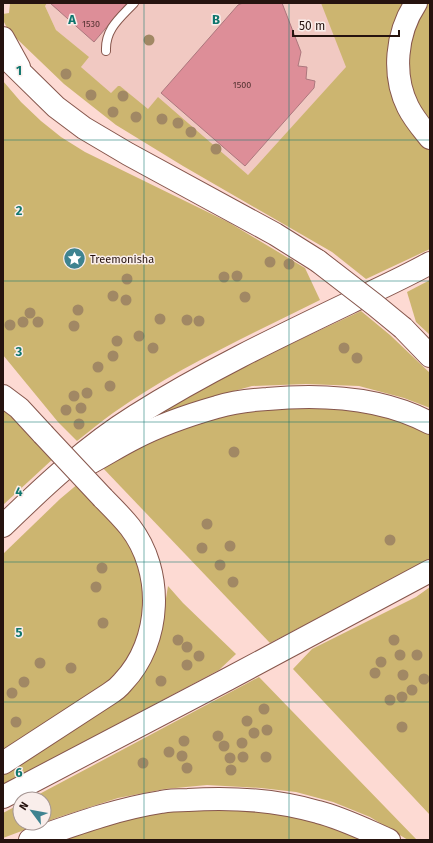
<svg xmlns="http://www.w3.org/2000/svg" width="433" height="843" viewBox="0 0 433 843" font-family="'Fira Sans',sans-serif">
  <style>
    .built { fill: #f1c9c2 }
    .green { fill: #ccb570 }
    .building { fill: #dd8e98; stroke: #ac777d }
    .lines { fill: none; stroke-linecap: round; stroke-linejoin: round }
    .lane-casing { stroke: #86564c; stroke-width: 10 }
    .highway-casing { stroke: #86564c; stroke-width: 24 }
    .lane { stroke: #fff; stroke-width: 8 }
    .highway { stroke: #fff; stroke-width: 22 }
    .highway-bridge-casing { stroke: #86564c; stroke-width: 24; stroke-linecap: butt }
    .highway-bridge { stroke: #fff; stroke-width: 22 }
    .tree { fill: #a18864 }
    .grid { fill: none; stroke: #0f766e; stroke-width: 1; stroke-opacity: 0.55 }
    .labels { text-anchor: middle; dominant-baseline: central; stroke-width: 3; stroke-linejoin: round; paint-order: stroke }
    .number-label { font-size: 9px; fill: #543231 }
    .poi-label { font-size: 11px; fill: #26130f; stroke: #f9eeeb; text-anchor: start }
    .grid-label { font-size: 13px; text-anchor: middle; font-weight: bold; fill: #0f766e; stroke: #f9eeeb; stroke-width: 3; stroke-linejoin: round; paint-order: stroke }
  </style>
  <rect width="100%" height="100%" fill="#fddad3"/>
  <polygon class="built" points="41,3 365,3 347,67 248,175 111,94 81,67 88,57 56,30 45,6"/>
  <g class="green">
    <polygon points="10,3 47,3 45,6 56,30 89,57 81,67 111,93 118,86 120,86 148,109 158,97 248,175 346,67 321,3 406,3 392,72 430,148 430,249 366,279 332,252 183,166 116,125 64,84 15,37 6,26 3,20 3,14 9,13"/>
    <polygon points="425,3 430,3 430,127 413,99 406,55 417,15"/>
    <path d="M 3,81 L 21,102 L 41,121 L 61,137 L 85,152 L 228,222 L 305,268 L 320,300 C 250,335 177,368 113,413 C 100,422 89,432 77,441 L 58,422 L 3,355 Z"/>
    <polygon points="430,280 430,335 416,322 407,292"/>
    <polygon points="361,311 390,335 430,373 430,408 404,398 359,386 306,384 252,386 216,396 162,418 162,412 203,388 267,355"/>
    <polygon points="3,405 55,457 3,505"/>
    <path d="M 315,407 L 363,411 L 400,420 L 430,433 L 430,560 L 270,643 L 101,466 C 154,436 212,415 272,408 C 286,407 301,407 315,407 Z"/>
    <polygon points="79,483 123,533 138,559 147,603 136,648 109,683 3,755 3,554 60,499"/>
    <polygon points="168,586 183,603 236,654 219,670 3,785 3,772 37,750 105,710 124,697 142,676 153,656 160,635"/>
    <polygon points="430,587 430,815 293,669 312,649 416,597"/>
    <polygon points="259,677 417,840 408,840 370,817 333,802 296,792 261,788 207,785 165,789 118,798 59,817 3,838 3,813 20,804 20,823 44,823 44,799 30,799"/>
    <path d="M 227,807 C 242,809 256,809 270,812 C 303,818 335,827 365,840 L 60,840 L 126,817 L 175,809 Z"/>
  </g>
  <g class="building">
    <polygon points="50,3 127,3 94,42"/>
    <polygon points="243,3 282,3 301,52 298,66 307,67 306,79 315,81 314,88 245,166 161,93 238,5"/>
  </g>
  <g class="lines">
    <defs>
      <path id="lane" d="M 106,51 C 105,29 120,18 134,3"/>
      <g id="highway">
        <path d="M 416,3 C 396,33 392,75 408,107 C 414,119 422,128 430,138"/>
        <polyline points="3,38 19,67"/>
        <polyline points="3,55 56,107 84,128 128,154 275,234 318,261"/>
        <polyline points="403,328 430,356"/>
        <polyline points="3,396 19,408 43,434"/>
        <path d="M 90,463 C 105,455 119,446 135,438 C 160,425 189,415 217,407 C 233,402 251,400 267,399 C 321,394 381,397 430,423"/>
        <path d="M 3,526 C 44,486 87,446 135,416 C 203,373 276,338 349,303 C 376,290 403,278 430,263"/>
        <path d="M 3,763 L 109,694 C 114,691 119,687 123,682 C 162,641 164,571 130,527 C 122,517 112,507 103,498"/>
        <polyline points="3,797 228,679 430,571"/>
        <path d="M 30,840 C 73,825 116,809 161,802 C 170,800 179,800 188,800 C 232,797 276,800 318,812 C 342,818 366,830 389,840"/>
      </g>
    </defs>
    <use href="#lane" class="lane-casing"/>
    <use href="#highway" class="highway-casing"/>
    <use href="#lane" class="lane"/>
    <use href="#highway" class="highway"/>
    <defs>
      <g id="highway-bridge">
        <polyline points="318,261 375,305 403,328"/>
        <polyline points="43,434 103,498"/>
      </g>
    </defs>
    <use href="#highway-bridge" class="highway-bridge-casing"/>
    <use href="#highway-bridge" class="highway-bridge"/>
  </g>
  <g class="tree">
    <circle cx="149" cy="40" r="5.5"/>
    <circle cx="66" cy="74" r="5.5"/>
    <circle cx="91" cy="95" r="5.5"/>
    <circle cx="123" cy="96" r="5.5"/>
    <circle cx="113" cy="112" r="5.5"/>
    <circle cx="136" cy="117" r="5.5"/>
    <circle cx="162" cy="119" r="5.5"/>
    <circle cx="178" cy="123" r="5.5"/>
    <circle cx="191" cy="132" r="5.5"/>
    <circle cx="216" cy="149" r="5.5"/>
    <circle cx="270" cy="262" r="5.5"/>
    <circle cx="289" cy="264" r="5.5"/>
    <circle cx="237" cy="276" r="5.5"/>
    <circle cx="224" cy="277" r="5.5"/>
    <circle cx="127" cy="279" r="5.5"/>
    <circle cx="113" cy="296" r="5.5"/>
    <circle cx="245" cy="297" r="5.5"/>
    <circle cx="126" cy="300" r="5.5"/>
    <circle cx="78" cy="310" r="5.5"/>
    <circle cx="30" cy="313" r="5.5"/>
    <circle cx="160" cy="319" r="5.5"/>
    <circle cx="187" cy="320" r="5.5"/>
    <circle cx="199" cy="321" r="5.5"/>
    <circle cx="23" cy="322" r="5.5"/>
    <circle cx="38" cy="322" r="5.5"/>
    <circle cx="10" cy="325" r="5.5"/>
    <circle cx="74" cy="326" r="5.5"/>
    <circle cx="139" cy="336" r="5.5"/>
    <circle cx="117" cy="341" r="5.5"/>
    <circle cx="153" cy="348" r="5.5"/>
    <circle cx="344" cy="348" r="5.5"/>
    <circle cx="113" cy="356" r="5.5"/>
    <circle cx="357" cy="358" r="5.5"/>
    <circle cx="98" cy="367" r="5.5"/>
    <circle cx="110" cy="386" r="5.5"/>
    <circle cx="87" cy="393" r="5.5"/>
    <circle cx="74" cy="396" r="5.5"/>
    <circle cx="81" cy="408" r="5.5"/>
    <circle cx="66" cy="410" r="5.5"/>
    <circle cx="79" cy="424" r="5.5"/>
    <circle cx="234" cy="452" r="5.5"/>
    <circle cx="207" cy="524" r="5.5"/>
    <circle cx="390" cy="540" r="5.5"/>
    <circle cx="230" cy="546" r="5.5"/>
    <circle cx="202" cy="548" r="5.5"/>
    <circle cx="220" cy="565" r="5.5"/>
    <circle cx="102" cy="568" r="5.5"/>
    <circle cx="233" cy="582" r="5.5"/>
    <circle cx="96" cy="587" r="5.5"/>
    <circle cx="103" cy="623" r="5.5"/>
    <circle cx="178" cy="640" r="5.5"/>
    <circle cx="394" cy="640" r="5.5"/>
    <circle cx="187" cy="647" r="5.5"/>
    <circle cx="400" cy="655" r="5.5"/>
    <circle cx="417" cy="655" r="5.5"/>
    <circle cx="199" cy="656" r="5.5"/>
    <circle cx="381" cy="662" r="5.5"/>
    <circle cx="40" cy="663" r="5.5"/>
    <circle cx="187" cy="665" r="5.5"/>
    <circle cx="71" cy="668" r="5.5"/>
    <circle cx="375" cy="673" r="5.5"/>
    <circle cx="403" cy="675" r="5.5"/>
    <circle cx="424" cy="679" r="5.5"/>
    <circle cx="161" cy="681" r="5.5"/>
    <circle cx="24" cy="682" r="5.5"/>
    <circle cx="412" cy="690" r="5.5"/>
    <circle cx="12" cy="693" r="5.5"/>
    <circle cx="402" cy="697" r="5.5"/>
    <circle cx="390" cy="700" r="5.5"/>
    <circle cx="264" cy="709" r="5.5"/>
    <circle cx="247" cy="721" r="5.5"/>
    <circle cx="16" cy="722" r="5.5"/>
    <circle cx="402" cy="727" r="5.5"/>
    <circle cx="267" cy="730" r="5.5"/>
    <circle cx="254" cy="733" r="5.5"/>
    <circle cx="218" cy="736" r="5.5"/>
    <circle cx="184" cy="741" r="5.5"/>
    <circle cx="242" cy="743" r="5.5"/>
    <circle cx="224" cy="746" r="5.5"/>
    <circle cx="169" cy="752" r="5.5"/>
    <circle cx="182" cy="756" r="5.5"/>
    <circle cx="243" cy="757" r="5.5"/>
    <circle cx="266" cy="757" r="5.5"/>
    <circle cx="230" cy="758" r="5.5"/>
    <circle cx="143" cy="763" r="5.5"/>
    <circle cx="187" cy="768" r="5.5"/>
    <circle cx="231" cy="770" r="5.5"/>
  </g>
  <path class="grid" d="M 144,3 L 144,840M 289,3 L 289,840M 3,140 L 430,140M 3,281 L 430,281M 3,422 L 430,422M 3,562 L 430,562M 3,702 L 430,702"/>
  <defs>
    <symbol id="sight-disc" viewBox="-11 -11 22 22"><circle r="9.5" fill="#3e8390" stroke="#f9eeeb"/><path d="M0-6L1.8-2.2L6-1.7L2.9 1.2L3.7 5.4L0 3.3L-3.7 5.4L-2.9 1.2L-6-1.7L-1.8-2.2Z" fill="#fff"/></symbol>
  </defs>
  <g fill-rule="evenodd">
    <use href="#sight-disc" x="62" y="246" width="25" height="25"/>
  </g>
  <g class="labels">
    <g class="number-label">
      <text x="91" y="24">1530</text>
      <text x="242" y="85">1500</text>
    </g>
    <g class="poi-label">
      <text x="90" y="259">Treemonisha</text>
    </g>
  </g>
  <g class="grid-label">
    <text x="72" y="24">A</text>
    <text x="216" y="24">B</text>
    <text x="19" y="75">1</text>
    <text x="19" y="215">2</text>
    <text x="19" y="356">3</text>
    <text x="19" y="496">4</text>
    <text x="19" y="637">5</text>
    <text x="19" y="777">6</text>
  </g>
  <rect width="433" height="843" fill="none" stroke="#26130f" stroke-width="8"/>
  <g transform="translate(32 811) rotate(302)"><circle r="19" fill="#f9eeeb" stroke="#a59693"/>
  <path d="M0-3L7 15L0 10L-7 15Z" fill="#3e8390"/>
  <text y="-6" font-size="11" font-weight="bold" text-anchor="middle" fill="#26130f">N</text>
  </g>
  <path d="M293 30v6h106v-6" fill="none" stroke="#26130f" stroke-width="2"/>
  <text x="299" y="30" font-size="12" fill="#26130f" stroke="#f9eeeb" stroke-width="3" paint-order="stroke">50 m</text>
</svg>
